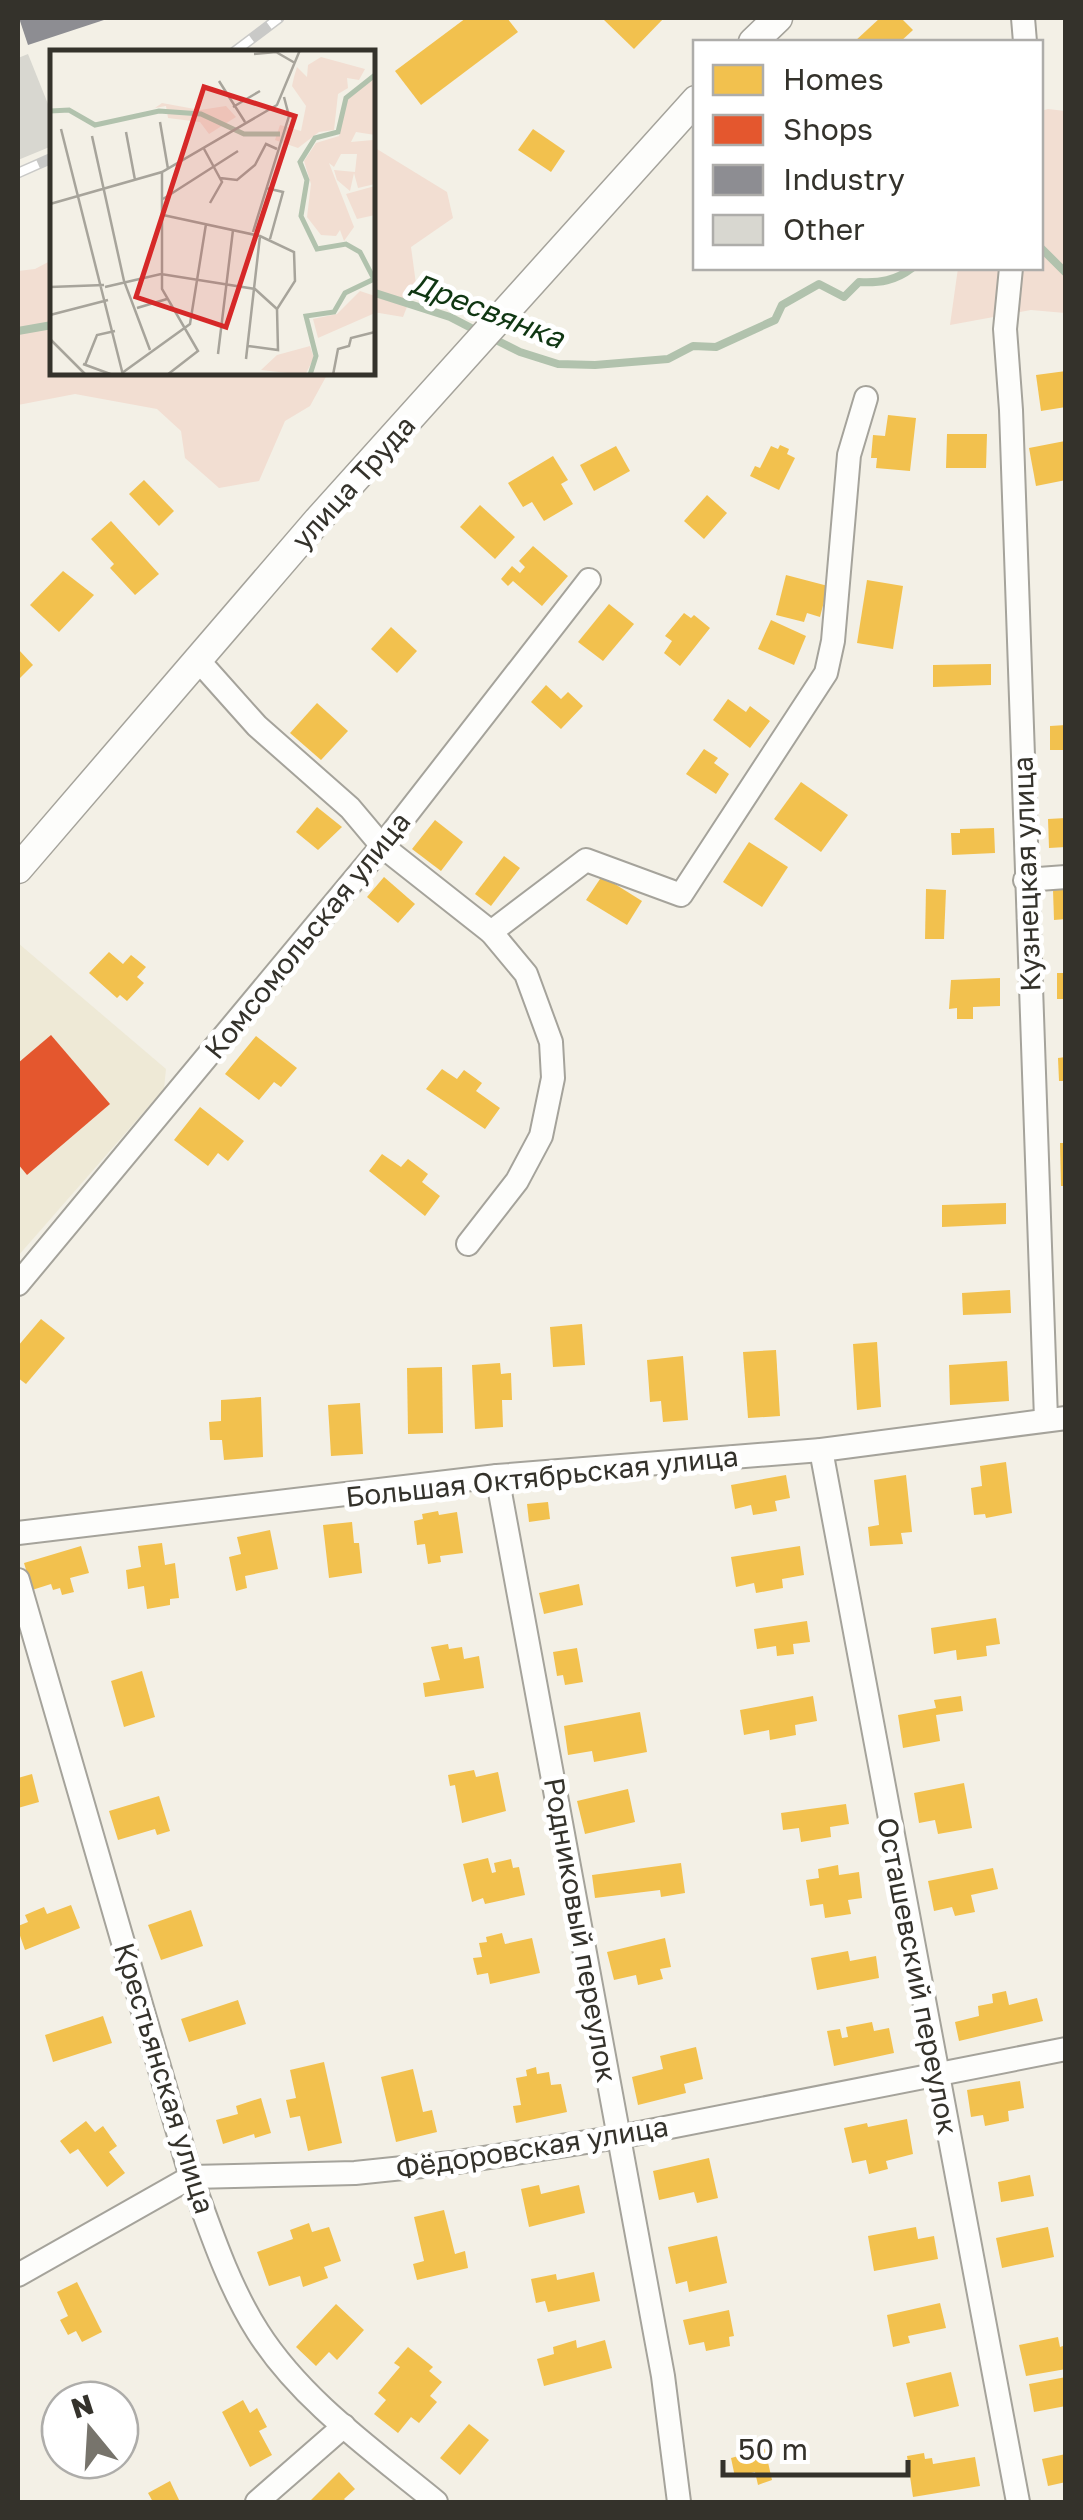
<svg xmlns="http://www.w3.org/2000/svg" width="1083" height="2520" viewBox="0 0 1083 2520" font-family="'Golos Text',sans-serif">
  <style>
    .built { fill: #eee9d6 }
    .green { fill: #f2ded2 }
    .homes { fill: #f2c14e }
    .shops { fill: #e4572e }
    .industry { fill: #8d8d92 }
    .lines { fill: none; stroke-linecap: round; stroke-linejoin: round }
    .stream { stroke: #b1c2ad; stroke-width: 8 }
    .building { fill: #d8d7d0 }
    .minor-casing { stroke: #a5a39b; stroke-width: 26 }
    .tertiary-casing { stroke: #a5a39b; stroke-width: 31 }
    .minor { stroke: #fdfdfb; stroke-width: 22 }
    .tertiary { stroke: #fdfdfb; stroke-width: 28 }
    .rail-casing { stroke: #c9c9c7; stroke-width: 11 }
    .rail { stroke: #fff; stroke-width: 8; stroke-dasharray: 22; stroke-linecap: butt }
    .labels { text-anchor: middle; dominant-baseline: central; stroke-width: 10; stroke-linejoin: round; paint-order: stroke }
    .street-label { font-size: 28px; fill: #34322b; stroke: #fff }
    .water-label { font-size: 30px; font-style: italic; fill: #0f3612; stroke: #fff }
    .inset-river { fill: none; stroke: #b1c2ad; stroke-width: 5 }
    .inset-road { fill: none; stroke: #a7a49b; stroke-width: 2.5 }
    .view { fill: #d62828; fill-opacity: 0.15; stroke: #d62828; stroke-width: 5 }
    .inset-edge { fill: none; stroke: #34322b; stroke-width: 5 }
  </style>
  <rect width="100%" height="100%" fill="#f3f0e6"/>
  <polygon class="built" points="18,943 166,1069 164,1089 18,1256"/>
  <g class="green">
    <polygon points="1048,109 1065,111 1065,313 1031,310 950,325 958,268 1040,268 1041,111"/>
    <polygon points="372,146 447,192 453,218 411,247 416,284 403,317 373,312"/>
    <polygon points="52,260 52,372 328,373 310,406 285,421 259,481 219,488 185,458 181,431 157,409 75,394 18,405 18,271 35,269"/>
  </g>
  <g class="homes">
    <polygon points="466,18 507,18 518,32 421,105 395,71"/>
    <polygon points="602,18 664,18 634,49"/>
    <polygon points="880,18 901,18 913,30 900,42 854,42"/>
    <polygon points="533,129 565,151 551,172 518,150"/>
    <polygon points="1066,371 1066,407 1041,411 1036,375"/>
    <polygon points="888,415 916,418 910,471 876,468 877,458 871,458 873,435 885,436"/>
    <polygon points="947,434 987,434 986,468 946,468"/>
    <polygon points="1065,441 1066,480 1036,486 1029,448"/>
    <polygon points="780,445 789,449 787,454 795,458 779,490 750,476 755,466 760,468 771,446 778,449"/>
    <polygon points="616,446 630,471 594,491 580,465"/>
    <polygon points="553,456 568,480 561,484 573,504 544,521 532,502 523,507 508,483"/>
    <polygon points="144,480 174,511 159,526 129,494"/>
    <polygon points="707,495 727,513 704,539 684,521"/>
    <polygon points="480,505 515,537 495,559 460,527"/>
    <polygon points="111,521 159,574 135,595 110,568 114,564 91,539"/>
    <polygon points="533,546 568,576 542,606 513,581 508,586 501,579 512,566 520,573 525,567 519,561"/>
    <polygon points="63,571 94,595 59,632 30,605"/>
    <polygon points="786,575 828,586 820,617 807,613 804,622 776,615"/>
    <polygon points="867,580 903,586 893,649 857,643"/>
    <polygon points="609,604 634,624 603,661 578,642"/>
    <polygon points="684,613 691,618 694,615 710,628 680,666 664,653 672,641 665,636"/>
    <polygon points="771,620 806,636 794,665 758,649"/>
    <polygon points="391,627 417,651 397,673 371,649"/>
    <polygon points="18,649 33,665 18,680"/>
    <polygon points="991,664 991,685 933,687 933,665"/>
    <polygon points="546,685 561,699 568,692 583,706 561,729 531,702"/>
    <polygon points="728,699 746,712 750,706 770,721 750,748 713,720"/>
    <polygon points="317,703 348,731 321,760 290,733"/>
    <polygon points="1066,725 1066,750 1050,750 1050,726"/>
    <polygon points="704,749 718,758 714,763 729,774 716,794 686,774"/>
    <polygon points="801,782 848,815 821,852 774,819"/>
    <polygon points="317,807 342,827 318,850 296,832"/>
    <polygon points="1066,818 1066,847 1049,848 1048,819"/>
    <polygon points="435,820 463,842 441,871 412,849"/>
    <polygon points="994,828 995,853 952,855 951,833 960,833 960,829"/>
    <polygon points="749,842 788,867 762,907 723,882"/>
    <polygon points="504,856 520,868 491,906 475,894"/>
    <polygon points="602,876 642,901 627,925 586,900"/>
    <polygon points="384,877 415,904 398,923 367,897"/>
    <polygon points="926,889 946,890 944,939 925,939"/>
    <polygon points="1066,889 1066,919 1054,920 1053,890"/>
    <polygon points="109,952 123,964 131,955 146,967 137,977 144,983 127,1001 120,995 117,998 89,973"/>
    <rect x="1057" y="973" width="9" height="26"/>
    <polygon points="1000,978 1000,1006 973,1007 973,1019 957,1019 957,1008 949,1009 951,980"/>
    <polygon points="256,1036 297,1068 281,1087 274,1082 259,1100 225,1074"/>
    <polygon points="1066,1057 1066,1081 1059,1081 1058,1058"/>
    <polygon points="442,1069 457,1079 464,1070 482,1083 476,1091 500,1108 485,1129 426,1089"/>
    <polygon points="200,1107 244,1141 228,1161 218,1153 208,1166 174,1140"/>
    <polygon points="1060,1143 1066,1143 1066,1186 1061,1186"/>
    <polygon points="382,1154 401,1167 408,1159 428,1174 422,1182 440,1196 425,1216 369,1171"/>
    <polygon points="1006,1203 1006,1224 942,1227 942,1205"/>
    <polygon points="1010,1290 1011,1313 963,1315 962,1293"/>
    <polygon points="41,1319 65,1338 26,1384 18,1378 18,1346"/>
    <polygon points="582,1324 585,1365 553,1367 550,1327"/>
    <polygon points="877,1342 881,1407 857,1410 853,1344"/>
    <polygon points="776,1350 780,1416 748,1418 743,1352"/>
    <polygon points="683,1356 688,1420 663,1422 661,1401 650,1402 647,1360"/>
    <polygon points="1007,1361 1009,1401 950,1405 949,1365"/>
    <polygon points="500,1363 501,1374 511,1373 512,1400 502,1400 503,1427 475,1429 472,1365"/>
    <polygon points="442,1367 443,1433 408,1434 407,1368"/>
    <polygon points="261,1397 263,1457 224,1460 222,1440 210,1440 209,1422 221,1421 221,1400"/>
    <polygon points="360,1403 363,1454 331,1456 328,1405"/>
    <polygon points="1006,1462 1012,1513 986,1518 985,1514 974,1515 971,1488 982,1486 980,1466"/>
    <polygon points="786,1475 790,1498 775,1501 777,1511 753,1515 751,1505 735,1509 731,1485"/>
    <polygon points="906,1475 912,1532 901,1533 903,1544 870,1546 868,1527 879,1525 874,1480"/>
    <polygon points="548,1502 550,1519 529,1522 527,1504"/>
    <polygon points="438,1511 439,1515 457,1512 463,1553 440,1556 441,1562 428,1564 425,1544 417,1545 414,1521 423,1519 422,1514"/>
    <polygon points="352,1522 354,1543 359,1543 362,1573 329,1578 323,1525"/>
    <polygon points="270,1530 278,1569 245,1576 247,1588 236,1591 229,1557 241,1554 237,1537"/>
    <polygon points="162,1543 165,1565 175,1563 179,1598 170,1599 170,1605 147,1609 144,1586 128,1589 126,1570 141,1567 138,1546"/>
    <polygon points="81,1546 89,1573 70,1578 74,1592 62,1595 60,1588 53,1590 51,1584 32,1590 24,1563"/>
    <polygon points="800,1546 804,1575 782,1579 783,1588 756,1593 754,1583 736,1587 731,1557"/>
    <polygon points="579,1584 583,1605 544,1614 539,1593"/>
    <polygon points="996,1618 1000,1644 986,1646 987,1656 957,1660 956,1650 934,1654 931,1628"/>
    <polygon points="807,1621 810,1642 793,1644 794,1654 777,1656 776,1646 757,1649 754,1629"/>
    <polygon points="448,1644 449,1649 462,1647 464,1659 479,1656 484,1688 425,1697 423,1683 440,1680 431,1647"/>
    <polygon points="577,1648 583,1682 565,1685 563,1675 557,1676 553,1652"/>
    <polygon points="142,1671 155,1717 124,1727 111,1681"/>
    <polygon points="813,1696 817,1721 795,1725 796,1735 770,1740 769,1730 744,1735 740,1710"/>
    <polygon points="961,1696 963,1711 936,1715 940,1741 903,1748 898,1715 936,1708 934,1700"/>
    <polygon points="640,1712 647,1752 594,1762 592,1751 568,1755 564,1726"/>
    <polygon points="474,1770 476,1777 498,1772 506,1811 462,1823 455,1785 450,1786 448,1775"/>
    <polygon points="32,1774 39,1802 18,1808 18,1778"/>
    <polygon points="964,1783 972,1828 938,1834 935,1820 919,1823 914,1793"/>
    <polygon points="628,1789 635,1822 585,1834 577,1801"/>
    <polygon points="159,1796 170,1831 157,1835 155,1829 118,1840 109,1811"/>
    <polygon points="846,1804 849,1824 830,1827 831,1837 801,1842 799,1828 783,1830 781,1813"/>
    <polygon points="488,1858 492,1873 496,1872 494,1863 511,1859 513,1868 519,1867 525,1895 485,1904 483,1898 472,1902 463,1864"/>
    <polygon points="681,1863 685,1893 661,1897 660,1890 595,1898 592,1875"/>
    <polygon points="838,1865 839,1875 859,1872 862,1898 848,1900 851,1914 825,1918 823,1904 810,1906 806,1880 819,1878 818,1869"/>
    <polygon points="993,1868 998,1889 971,1895 975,1912 955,1916 952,1907 934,1911 928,1881"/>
    <polygon points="71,1905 80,1928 25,1950 18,1930 18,1926 28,1922 25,1915 44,1907 47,1914"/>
    <polygon points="191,1910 203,1946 161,1960 148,1925"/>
    <polygon points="502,1933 505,1944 532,1938 540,1973 490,1984 488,1973 477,1975 473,1958 482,1957 479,1943 487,1942 486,1937"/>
    <polygon points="665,1938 671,1967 660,1969 663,1979 638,1985 636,1975 614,1980 607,1952"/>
    <polygon points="848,1951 850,1961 876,1956 879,1978 817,1990 811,1958"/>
    <polygon points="1006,1991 1009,2005 1037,1998 1043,2021 959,2041 955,2022 979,2016 978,2006 993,2003 992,1994"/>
    <polygon points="238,2000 246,2024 189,2042 181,2019"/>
    <polygon points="103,2016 112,2043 53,2062 45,2035"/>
    <polygon points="872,2022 874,2031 889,2028 894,2053 834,2066 827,2031 840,2029 842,2038 848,2037 846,2027"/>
    <polygon points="696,2047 703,2079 684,2084 686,2093 638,2105 632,2077 663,2069 660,2056"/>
    <polygon points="324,2062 342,2143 308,2151 300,2116 290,2118 286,2100 296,2098 290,2070"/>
    <polygon points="536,2067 537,2074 549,2072 551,2085 561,2084 567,2112 516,2123 513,2106 521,2105 516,2078 527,2076 526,2070"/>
    <polygon points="413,2069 423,2112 432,2110 437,2132 396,2142 381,2077"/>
    <polygon points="1020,2081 1024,2108 1008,2111 1009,2121 985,2126 983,2115 971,2117 967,2090"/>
    <polygon points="261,2098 271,2133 255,2138 254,2134 223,2144 216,2120 238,2114 236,2106"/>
    <polygon points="907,2119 913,2154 886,2161 888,2169 869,2174 866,2160 852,2163 844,2128 867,2123 868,2127"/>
    <polygon points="86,2121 95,2132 103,2126 117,2146 109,2152 125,2173 107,2187 78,2149 70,2154 60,2141"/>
    <polygon points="709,2158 718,2198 697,2203 694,2192 659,2200 653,2171"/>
    <polygon points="1030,2175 1034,2196 1001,2202 998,2182"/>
    <polygon points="539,2185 541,2194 579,2185 585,2213 529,2227 521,2189"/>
    <polygon points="444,2210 455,2254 465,2251 468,2268 417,2280 413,2264 424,2261 414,2217"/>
    <polygon points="309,2223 312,2232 329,2227 341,2261 324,2267 328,2278 303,2287 300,2276 269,2286 257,2252 293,2239 290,2230"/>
    <polygon points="916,2227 918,2239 934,2236 938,2259 874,2271 868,2236"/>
    <polygon points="1048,2227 1054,2257 1002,2268 996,2238"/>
    <polygon points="717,2236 727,2283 689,2292 687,2281 676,2284 668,2247"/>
    <polygon points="594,2272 600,2301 548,2312 545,2301 536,2303 531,2279 556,2274 557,2280"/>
    <polygon points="77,2282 102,2332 82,2342 76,2331 68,2335 60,2320 68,2316 57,2292"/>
    <polygon points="940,2303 946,2328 908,2336 910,2343 893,2347 887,2315"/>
    <polygon points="336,2304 364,2330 337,2360 329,2352 316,2366 296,2347"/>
    <polygon points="729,2310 734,2336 729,2337 730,2346 706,2351 704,2342 689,2345 683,2320"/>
    <polygon points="1058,2337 1060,2347 1066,2345 1066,2369 1026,2376 1019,2345"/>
    <polygon points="576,2340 577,2348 605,2340 612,2368 544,2386 537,2359 554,2354 553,2347"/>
    <polygon points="408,2347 433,2367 429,2371 442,2382 430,2396 437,2402 419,2423 411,2417 398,2433 374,2414 386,2400 378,2393 400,2367 394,2363"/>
    <polygon points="951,2372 959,2406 914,2417 906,2383"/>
    <polygon points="1066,2377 1066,2406 1034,2412 1029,2384"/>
    <polygon points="243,2400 250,2413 257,2408 267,2427 259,2431 272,2455 250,2467 222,2412"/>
    <polygon points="469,2424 489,2440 460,2475 440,2458"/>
    <polygon points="765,2449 772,2480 758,2485 755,2472 735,2477 731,2458"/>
    <polygon points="924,2453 925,2459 932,2458 933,2464 975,2457 980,2486 913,2497 907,2456"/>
    <polygon points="1066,2454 1066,2482 1048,2486 1042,2459"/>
    <polygon points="339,2472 355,2489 344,2499 347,2502 309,2502"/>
    <polygon points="170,2481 180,2502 153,2502 148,2493"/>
  </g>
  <polygon class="shops" points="51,1035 110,1104 27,1175 18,1164 18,1063"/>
  <polygon class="industry" points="19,18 110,18 28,45"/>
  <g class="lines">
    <g class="stream">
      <polyline points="1040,247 1066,273"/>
      <polyline points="372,292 450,317 477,331"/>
      <polyline points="18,331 52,325"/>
      <path d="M 490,337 L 520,352 L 558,364 L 595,365 L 668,359 L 693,346 L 716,347 L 775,320 L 782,305 L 819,284 L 844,297 L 859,282 C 880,283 895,281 912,268"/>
    </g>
  </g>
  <polygon class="building" points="28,54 52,114 52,146 18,160 18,58"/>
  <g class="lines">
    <defs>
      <g id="minor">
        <polyline points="1023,18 1025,42"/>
        <polyline points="1011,268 1005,329 1011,410 1046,1419"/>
        <polyline points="198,660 257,726 350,808 382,846 491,932 526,974 551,1042 553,1078 541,1136 517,1181 468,1244"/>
        <polyline points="1025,880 1066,877"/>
        <polyline points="491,932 586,860 681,895 826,673 833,641 849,455 866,398"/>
        <polyline points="18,1284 382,846 589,580"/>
        <polyline points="821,1450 1018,2502"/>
        <polyline points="497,1476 663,2376 679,2502"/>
        <polyline points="18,1533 497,1476 821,1450 1066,1418"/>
        <path d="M 18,1580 L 191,2177 C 210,2229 228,2285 258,2332 C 302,2401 374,2451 436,2502"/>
        <polyline points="18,2275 191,2177 355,2173 451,2163 619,2137 1066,2049"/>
        <polyline points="257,2502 344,2426"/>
      </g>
      <g id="tertiary">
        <polyline points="753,42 778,18"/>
        <polyline points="18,869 318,520 696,100"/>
      </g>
    </defs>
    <use href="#minor" class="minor-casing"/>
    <use href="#tertiary" class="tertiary-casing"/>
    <use href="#minor" class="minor"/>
    <use href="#tertiary" class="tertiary"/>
    <defs>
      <g id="rail">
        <polyline points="234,52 279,18"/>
        <polyline points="18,173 52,158"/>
      </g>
    </defs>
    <use href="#rail" class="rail-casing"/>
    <use href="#rail" class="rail"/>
  </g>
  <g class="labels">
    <g class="street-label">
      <text transform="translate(353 482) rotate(-48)">улица Труда</text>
      <text transform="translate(1026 874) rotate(-92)">Кузнецкая улица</text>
      <text transform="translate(307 935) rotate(-51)">Комсомольская улица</text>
      <text transform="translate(542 1476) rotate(-6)">Большая Октябрьская улица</text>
      <text transform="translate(581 1930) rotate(80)">Родниковый переулок</text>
      <text transform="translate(918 1976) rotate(79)">Осташевский переулок</text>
      <text transform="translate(165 2078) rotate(73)">Крестьянская улица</text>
      <text transform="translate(532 2147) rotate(-9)">Фёдоровская улица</text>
    </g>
    <g class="water-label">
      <text transform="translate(488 310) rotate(21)">Дресвянка</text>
    </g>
  </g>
  <g transform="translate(50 50)">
    <rect width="325" height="325" fill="#f3f0e6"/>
    <path d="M 271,7 L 315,19 L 309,30 L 297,28 L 298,38 L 288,44 L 284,80 L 269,82 L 248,98 L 225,90 L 230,75 L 251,81 L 256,56 L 242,36 L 244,27 L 247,17 L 257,27 L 258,15 ZM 325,28 L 325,85 L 306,82 L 301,92 L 323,90 L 325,134 L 308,138 L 304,123 L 300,141 L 287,130 L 284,120 L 305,122 L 307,104 L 291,104 L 284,117 L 279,113 L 304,177 L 294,191 L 290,180 L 286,186 L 271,185 L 257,167 L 261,134 L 254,111 L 266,93 L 289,86 L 297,48 ZM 112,53 L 150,60 L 176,56 L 186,67 L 159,84 L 150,72 L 118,68 L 116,56 L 105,58 ZM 325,136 L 325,165 L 307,169 L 296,144 ZM 310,241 L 325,246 L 325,263 L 268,288 L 263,269 L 287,264 ZM 260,296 L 264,308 L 255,325 L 211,320 L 227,305 Z" fill="#f2ded2"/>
    <path class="inset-river" d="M 0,61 L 19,60 L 45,75 L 109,61 L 151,64 L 194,84 L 230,84M 260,325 L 266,306 L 256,266 L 284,262 L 295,243 L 324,229 L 310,202 L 296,194 L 267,199 L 251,166 L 257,130 L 250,112 L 265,88 L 288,82 L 296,48 L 325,25"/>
    <path class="inset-road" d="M 204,4 L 226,2 L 245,13M 169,31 L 195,72M 183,57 L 210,41M 110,72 L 118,119M 11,79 L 73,325M 76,82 L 85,130M 42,86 L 74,231 L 100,300M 153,97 L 172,132 L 160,153M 112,122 L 112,239 L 148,301 L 117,325M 170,128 L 187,130 L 205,115 L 216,94 L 227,99M 216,138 L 233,142 L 220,189M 113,149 L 188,101M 0,154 L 112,122 L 227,55 L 250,0M 113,165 L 210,186 L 244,202 L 245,231 L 227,259 L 228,300 L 198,296M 203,182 L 239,66 L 234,47M 0,237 L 54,235M 55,237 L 111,224 L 205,239 L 227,259M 87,258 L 117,249M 0,265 L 58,250M 0,289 L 36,325M 168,304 L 183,180M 196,309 L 210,186M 33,314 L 63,325M 35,315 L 47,285 L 65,281M 72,323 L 140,274 L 156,174M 283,325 L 288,299 L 299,296 L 301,288 L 325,282"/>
    <path class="view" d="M 154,37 L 245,66 L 176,277 L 86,247 Z"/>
    <rect width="325" height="325" class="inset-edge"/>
  </g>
  <rect width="1083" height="2520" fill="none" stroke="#34322b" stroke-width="40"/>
  <rect x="693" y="40" width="350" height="230" fill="#ffffff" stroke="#aeadaa" stroke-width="2.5"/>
  <rect x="713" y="65" width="50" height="30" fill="#f2c14e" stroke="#aeadaa" stroke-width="2.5"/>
  <text x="783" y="90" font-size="30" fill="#34322b">Homes</text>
  <rect x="713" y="115" width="50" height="30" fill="#e4572e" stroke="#aeadaa" stroke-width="2.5"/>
  <text x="783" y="140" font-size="30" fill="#34322b">Shops</text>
  <rect x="713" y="165" width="50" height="30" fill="#8d8d92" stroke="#aeadaa" stroke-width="2.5"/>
  <text x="783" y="190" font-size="30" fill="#34322b">Industry</text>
  <rect x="713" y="215" width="50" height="30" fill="#d8d7d0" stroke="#aeadaa" stroke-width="2.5"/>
  <text x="783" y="240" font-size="30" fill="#34322b">Other</text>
  <g transform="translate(90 2430) rotate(342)"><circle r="48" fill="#ffffff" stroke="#aeadaa" stroke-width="2.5"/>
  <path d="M0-8L18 38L0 25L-18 38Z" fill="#77746c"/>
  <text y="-15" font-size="28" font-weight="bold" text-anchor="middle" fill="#34322b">N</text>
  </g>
  <path d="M723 2460v15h185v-15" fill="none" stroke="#34322b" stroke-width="5"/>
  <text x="738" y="2460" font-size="30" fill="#34322b" stroke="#ffffff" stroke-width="8" paint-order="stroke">50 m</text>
</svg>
